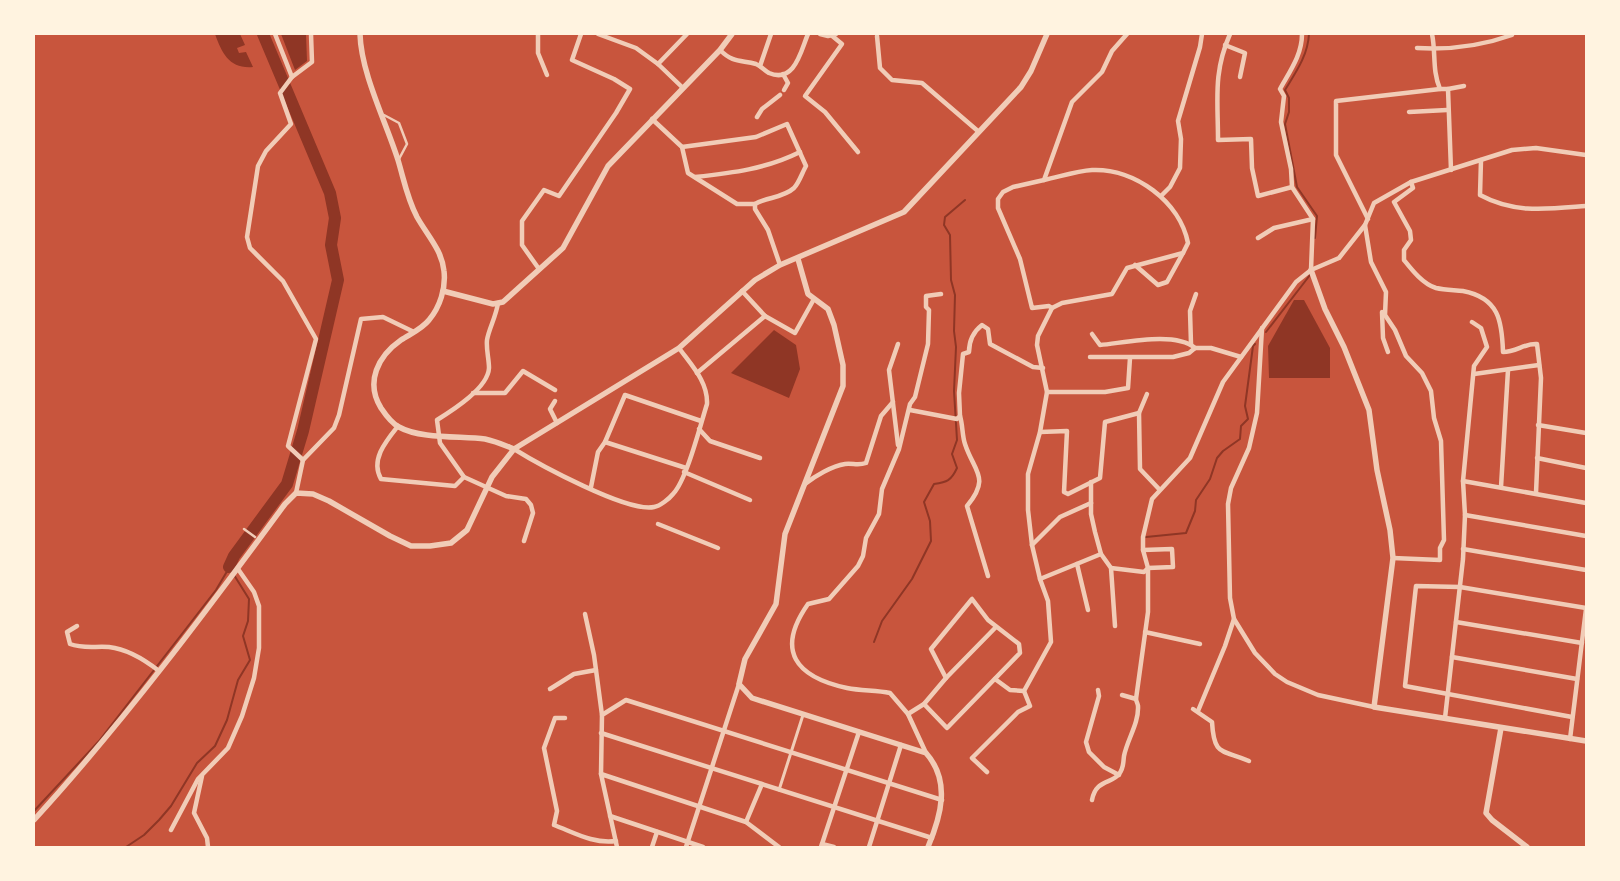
<svg xmlns="http://www.w3.org/2000/svg" width="1620" height="881" viewBox="0 0 1620 881" font-family="Spectral,serif">
  <style>
    .water { fill: #8f3625 }
    .lines { fill: none; stroke-linecap: round; stroke-linejoin: round }
    .stream { stroke: #8f3625; stroke-width: 2 }
    .river { stroke: #8f3625; stroke-width: 12 }
    .service { stroke: #f1ccb7; stroke-width: 2.5 }
    .pedestrian { stroke: #f1ccb7; stroke-width: 3 }
    .minor { stroke: #f1ccb7; stroke-width: 4.5 }
    .tertiary { stroke: #f1ccb7; stroke-width: 5.5 }
  </style>
  <rect width="100%" height="100%" fill="#c8553d"/>
  <g class="water">
    <path d="M 215,34 L 240,34 L 245,45 L 237,48 L 239,53 L 246,52 L 253,67 C 230,69 222,54 215,34 Z"/>
    <polygon points="281,34 306,34 307,61 295,70"/>
    <polygon points="1294,300 1304,300 1330,348 1330,378 1269,378 1268,346"/>
    <polygon points="774,330 796,345 800,369 789,398 731,373"/>
  </g>
  <g class="lines">
    <g class="stream">
      <path d="M 1309,34 C 1308,55 1296,72 1285,90 L 1289,98 L 1289,112 L 1285,124 L 1297,187 L 1317,216 L 1315,238"/>
      <polyline points="1266,332 1310,275"/>
      <polyline points="1146,537 1186,533 1195,511 1196,500 1210,479 1217,458 1223,451 1240,439 1241,426 1248,419 1245,406 1253,346 1255,344"/>
      <path d="M 874,642 L 882,621 L 912,579 L 931,541 L 930,521 L 924,502 L 934,484 C 947,482 951,481 957,468 L 952,454 L 957,440 L 954,391 L 956,347 L 954,331 L 955,295 L 951,280 L 950,235 L 944,225 L 945,217 L 965,200"/>
      <polyline points="34,811 99,741 216,590 229,568"/>
      <polyline points="126,847 144,835 159,820 171,806 197,763 215,746 227,720 238,680 250,660 243,636 248,621 249,599 229,567"/>
    </g>
    <polyline class="river" points="229,567 234,556 287,484 303,431 338,280 331,245 335,218 330,193 263,34"/>
    <g class="service">
      <polyline points="384,115 399,123 407,144 399,159"/>
      <polyline points="244,529 255,537"/>
    </g>
    <polyline class="pedestrian" points="779,790 803,715"/>
    <g class="minor">
      <polyline points="275,34 292,77"/>
      <polyline points="538,34 538,53 547,75"/>
      <polyline points="598,34 636,48 658,64"/>
      <polyline points="820,34 828,36 836,34"/>
      <path d="M 1230,34 C 1213,73 1218,99 1218,140 L 1251,139 L 1252,168 L 1258,196 L 1292,187"/>
      <path d="M 1302,34 C 1302,55 1290,71 1280,89 L 1284,96 L 1281,122 L 1291,169 L 1292,187 L 1313,219 L 1311,270"/>
      <path d="M 1432,34 C 1436,53 1432,70 1440,89 L 1448,89 L 1451,170"/>
      <polyline points="831,35 842,44 805,96 825,112 858,152"/>
      <polyline points="877,36 880,68 892,80 922,83 979,132"/>
      <polyline points="1225,45 1245,53 1240,77"/>
      <path d="M 1417,48 C 1450,50 1481,46 1512,35"/>
      <path d="M 720,50 C 733,63 740,60 756,64 C 761,66 764,70 769,73 C 795,84 801,50 808,34"/>
      <polyline points="760,66 771,34"/>
      <polyline points="783,74 788,83 784,90"/>
      <polyline points="683,88 658,64 687,34"/>
      <polyline points="1448,89 1464,86"/>
      <polyline points="1409,112 1447,110"/>
      <polyline points="757,117 762,109 780,95"/>
      <polyline points="652,119 682,147 688,173 737,204 755,204"/>
      <path d="M 682,147 L 756,137 L 787,124 L 806,166 C 802,173 799,183 794,188 C 783,198 767,197 755,204 L 755,209 L 768,230 L 780,265"/>
      <path d="M 1481,160 L 1480,195 C 1515,214 1548,209 1586,206"/>
      <path d="M 695,177 C 732,173 766,169 800,152"/>
      <path d="M 1411,182 L 1413,188 L 1394,202 L 1410,231 L 1411,240 L 1404,250 L 1404,260 C 1412,270 1423,284 1436,288 C 1445,290 1455,290 1463,291 C 1499,298 1502,321 1503,352 C 1516,352 1525,343 1537,344 L 1541,378 L 1536,493"/>
      <polyline points="1161,196 1170,187 1180,168 1181,139 1178,121 1200,47 1202,34"/>
      <polyline points="1368,219 1336,155 1336,101 1440,89"/>
      <polyline points="1365,225 1371,262 1386,292 1385,315 1395,330 1406,356 1422,373 1431,391 1434,418 1441,441 1444,540 1440,548 1440,560 1393,558"/>
      <polyline points="1258,238 1274,228 1313,219"/>
      <polyline points="1135,265 1158,285 1167,282 1183,253"/>
      <polyline points="539,269 522,245 522,221 544,190 559,196 616,113 630,89 614,79 572,60 581,34"/>
      <polyline points="742,291 765,316 795,333 814,299"/>
      <path d="M 498,303 C 496,317 489,328 487,340 C 486,349 489,359 489,368 C 488,388 453,410 437,420 L 440,443 L 464,477 L 506,496 L 526,499 L 531,505 L 533,513 L 524,541"/>
      <polyline points="1052,308 1049,306 1032,308 1020,259 998,208 998,199 1003,192 1013,187 1044,180 1072,102 1102,72 1112,51 1127,34"/>
      <polyline points="1382,312 1383,338 1388,352"/>
      <polyline points="1262,328 1257,413 1249,448 1231,488 1228,504 1230,598 1234,619 1255,653 1275,674 1287,682 1318,695 1374,707"/>
      <path d="M 1092,334 L 1100,345 C 1124,343 1175,331 1195,348"/>
      <polyline points="898,344 889,370 898,445"/>
      <polyline points="1191,344 1190,311 1196,294"/>
      <polyline points="1090,357 1173,357 1189,353 1195,348 1211,348 1241,357"/>
      <polyline points="697,373 765,316"/>
      <polyline points="1474,374 1539,365"/>
      <polyline points="1047,392 1105,392 1128,388 1130,358"/>
      <polyline points="473,393 505,393 523,371 555,390"/>
      <polyline points="555,401 550,409 557,423"/>
      <path d="M 910,410 L 957,419 L 960,416 L 959,393 L 963,354 L 969,352 C 969,341 973,332 982,325 L 988,329 L 990,344 L 1033,367 L 1043,368"/>
      <polyline points="1139,413 1147,394"/>
      <path d="M 960,416 C 963,426 962,435 965,444 C 974,472 991,477 967,506 L 988,576"/>
      <polyline points="1538,425 1586,433"/>
      <path d="M 398,426 C 386,441 370,460 381,479 L 455,486 L 464,477"/>
      <polyline points="699,429 710,441 760,458"/>
      <polyline points="1040,432 1067,431 1064,492 1068,494 1100,478 1105,422 1139,413 1140,469 1159,489"/>
      <polyline points="605,442 686,468"/>
      <path d="M 514,449 C 538,464 628,513 654,507 C 660,506 669,499 673,494 C 687,479 700,426 707,404 C 708,382 692,366 679,348"/>
      <polyline points="1537,458 1586,468"/>
      <polyline points="303,460 288,446 316,339 283,281 250,248 247,237 258,166 266,151 291,124 280,93 292,77 312,62 311,34"/>
      <polyline points="684,472 750,500"/>
      <polyline points="1463,481 1586,503"/>
      <polyline points="1091,482 1091,514 1095,532 1101,554 1111,568 1115,626"/>
      <path d="M 805,484 C 815,476 832,466 845,464 C 853,463 858,466 866,463 L 881,416 L 893,402"/>
      <polyline points="591,487 598,452 605,442 625,395 701,421"/>
      <polyline points="1501,487 1508,370"/>
      <polyline points="296,493 303,460 334,428 339,415 361,319 383,317 414,332"/>
      <polyline points="1465,515 1586,536"/>
      <polyline points="658,524 718,548"/>
      <polyline points="1032,545 1060,517 1091,503"/>
      <polyline points="1463,549 1586,570"/>
      <polyline points="1077,564 1088,610"/>
      <polyline points="1111,568 1144,572 1148,568 1173,567 1172,549 1143,550"/>
      <polyline points="1040,579 1101,554"/>
      <polyline points="585,614 594,655 602,715"/>
      <polyline points="1456,622 1582,643"/>
      <path d="M 77,626 L 67,632 L 70,644 C 83,649 95,646 109,647 C 127,649 145,660 159,671"/>
      <polyline points="1145,632 1200,644"/>
      <polyline points="1452,657 1577,679"/>
      <path d="M 995,679 L 1010,690 L 1024,691 L 1051,642 L 1048,601 L 1040,579 L 1032,545 L 1028,510 L 1028,474 L 1040,432 L 1047,392 L 1037,345 L 1038,336 L 1052,308 L 1062,303 L 1112,294 L 1127,268 L 1183,253 L 1188,243 C 1180,202 1135,168 1092,170 C 1076,171 1059,177 1044,180"/>
      <polyline points="550,689 574,674 596,670"/>
      <polyline points="1098,690 1099,696 1086,742 1089,752 1104,767 1119,775"/>
      <polyline points="1122,695 1136,699"/>
      <polyline points="924,704 947,728 1020,653 1019,644 988,620 972,599 931,649 946,678"/>
      <path d="M 1193,709 L 1212,722 C 1214,757 1222,749 1249,761"/>
      <polyline points="1198,711 1225,646 1234,619"/>
      <polyline points="908,714 924,704 946,678 996,627"/>
      <polyline points="1572,717 1405,686 1416,586 1460,587 1586,608"/>
      <path d="M 565,718 L 555,718 L 544,748 L 557,811 L 554,825 C 575,833 593,844 616,841"/>
      <polyline points="1445,718 1463,559 1465,515 1463,481 1474,366 1487,347 1481,328 1472,322"/>
      <polyline points="601,733 932,838"/>
      <polyline points="1570,739 1586,609"/>
      <path d="M 926,753 L 908,714 L 890,693 C 876,690 862,691 847,688 C 796,677 775,651 808,604 L 829,599 L 858,566 L 863,556 L 866,538 L 879,514 L 882,489 L 899,449 L 910,404 L 915,397 L 928,344 L 929,310 L 926,307 L 926,296 L 941,294"/>
      <polyline points="987,772 972,758 1018,712 1030,706 1024,691"/>
      <polyline points="601,774 602,715 626,700 942,800"/>
      <polyline points="202,776 194,813 207,838 208,847"/>
      <path d="M 1092,800 C 1096,779 1112,784 1119,774 C 1124,768 1123,763 1124,756 C 1127,740 1139,723 1138,706 C 1138,704 1136,701 1136,699 L 1148,612 L 1148,568 L 1143,550 L 1143,537 L 1152,499 L 1190,458 L 1223,382 L 1296,282 L 1311,270 L 1339,258 L 1365,225 L 1374,203 L 1411,182 L 1512,150 L 1536,148 L 1586,155"/>
      <polyline points="610,816 703,847"/>
      <polyline points="746,822 762,784"/>
      <polyline points="171,830 198,779 228,748 242,716 254,678 259,648 259,606 254,592 238,569"/>
      <polyline points="822,844 834,847"/>
      <polyline points="617,847 601,774 746,822 779,847"/>
      <polyline points="652,847 657,832"/>
      <polyline points="686,847 739,684"/>
      <polyline points="821,847 859,732"/>
      <polyline points="869,847 901,745"/>
    </g>
    <g class="tertiary">
      <path d="M 360,34 C 361,73 386,122 398,160 C 404,180 407,198 417,217 C 427,235 442,250 444,271 C 446,288 440,307 429,320 C 422,329 410,334 401,340 C 378,356 365,382 381,408 C 385,414 393,424 399,427 C 420,439 461,436 485,439 C 495,441 504,445 514,449"/>
      <path d="M 798,259 L 808,294 L 828,309 L 834,325 L 843,365 L 843,386 L 785,534 L 776,604 L 745,659 L 739,684 L 752,698 L 926,753 C 951,781 941,816 928,847"/>
      <polyline points="1311,270 1325,309 1344,347 1369,410 1377,470 1390,530 1393,558 1374,707 1586,741"/>
      <polyline points="443,291 493,304 503,302 563,248 608,166 720,50 732,34"/>
      <polyline points="1501,728 1486,813 1492,820 1527,847"/>
      <path d="M 34,820 C 125,720 205,613 285,504 L 296,493 L 313,494 L 329,501 L 390,536 L 411,546 L 430,546 L 451,543 L 467,530 L 492,477 L 514,449 L 679,348 L 755,280 L 780,265 L 904,212 L 1021,87 L 1031,71 L 1047,34"/>
    </g>
  </g>
  <rect width="1620" height="881" fill="none" stroke="#fff3e0" stroke-width="70"/>
</svg>
